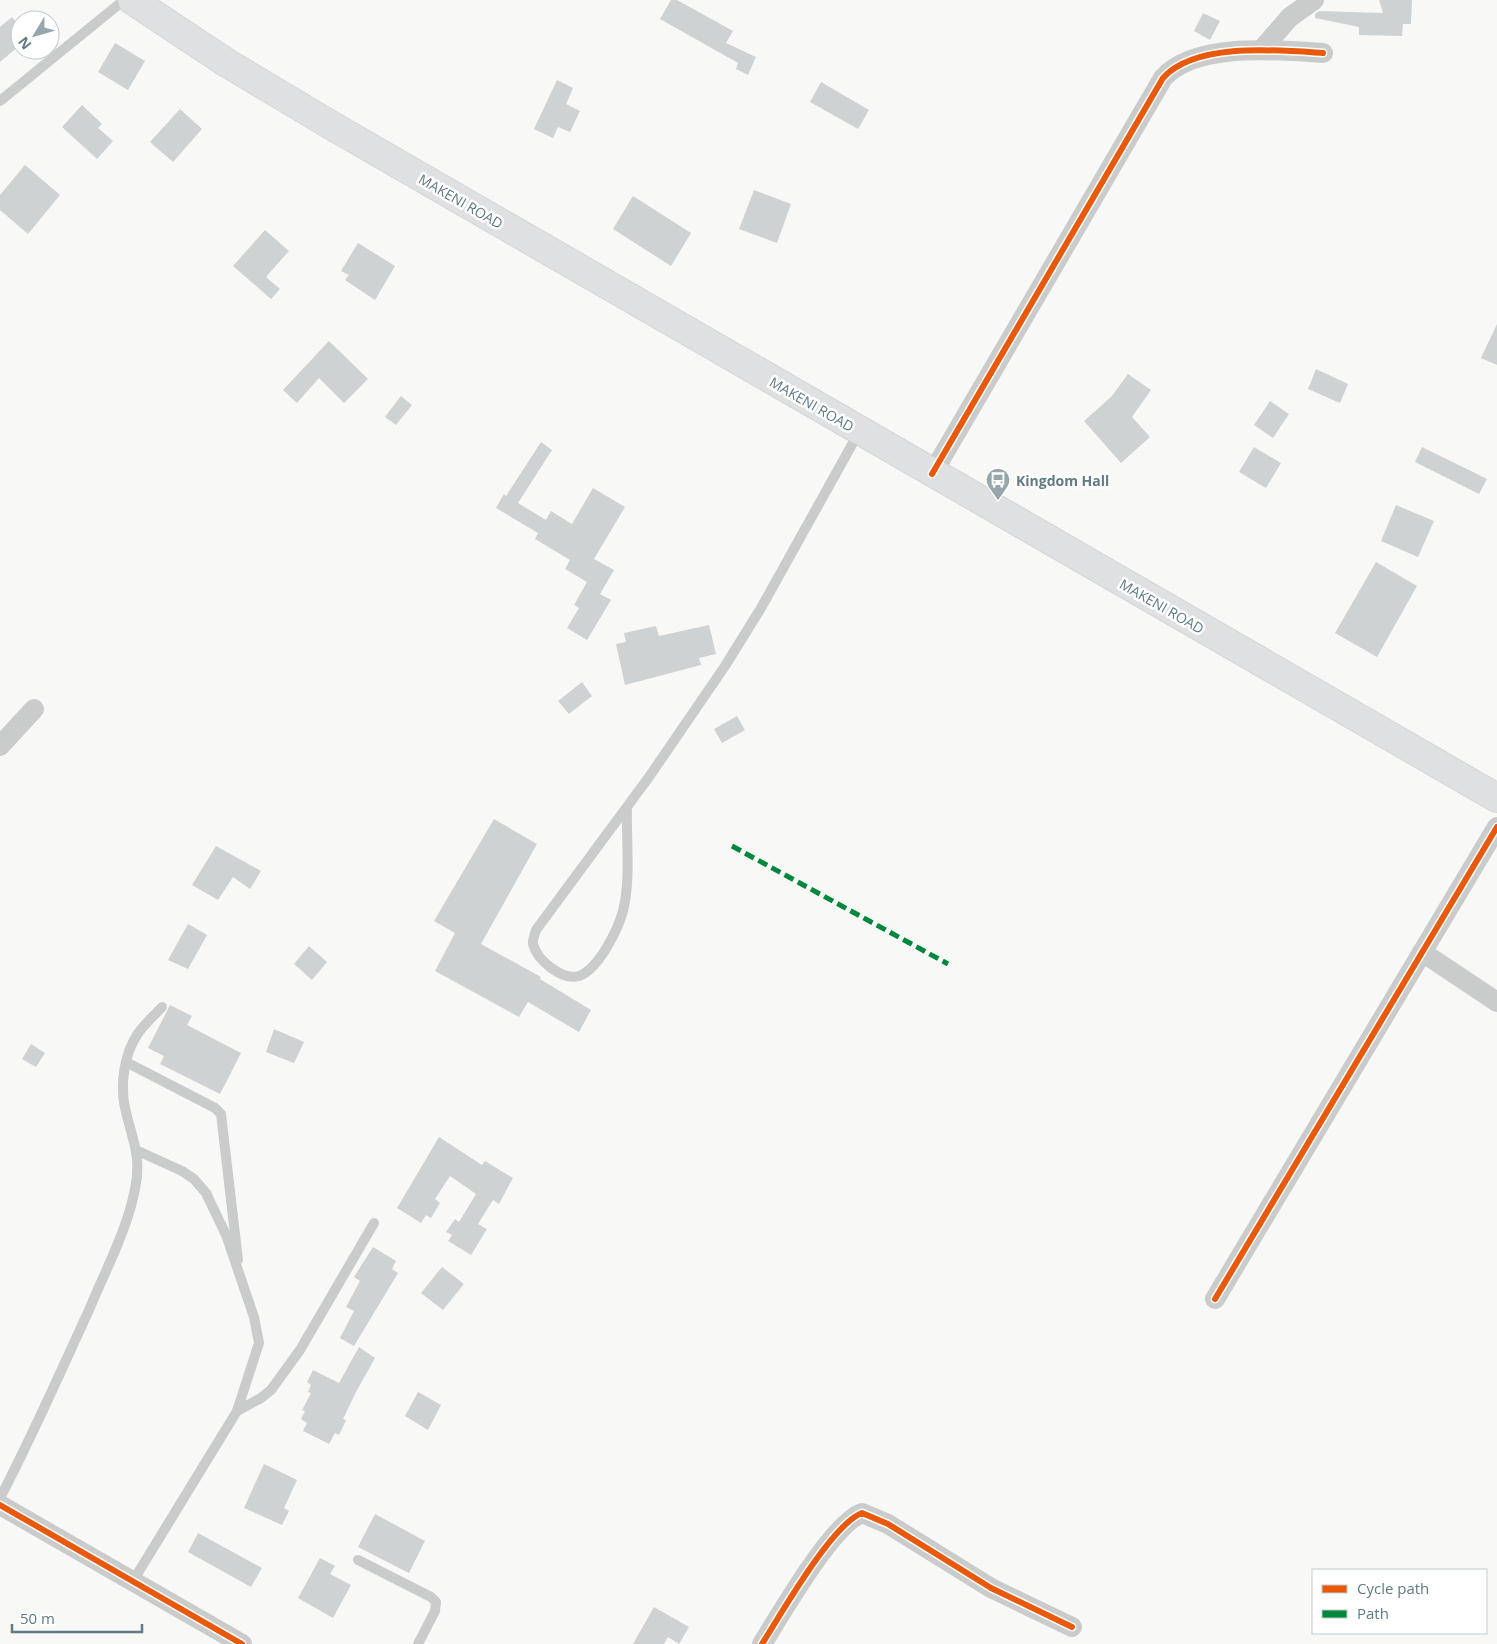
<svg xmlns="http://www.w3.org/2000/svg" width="1497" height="1644" viewBox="0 0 1497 1644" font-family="'Open Sans',sans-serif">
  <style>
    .building { fill: #cfd2d2 }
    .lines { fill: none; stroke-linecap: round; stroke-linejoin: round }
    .secondary-casing { stroke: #d4d6d6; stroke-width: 30 }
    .service { stroke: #cacccc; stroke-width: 10 }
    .minor { stroke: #cacccc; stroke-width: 20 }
    .secondary { stroke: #dee0e1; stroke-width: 28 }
    .quiet { stroke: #00873e; stroke-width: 5; stroke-dasharray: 10 5; stroke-linecap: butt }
    .cycleway-casing { stroke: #fff; stroke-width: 9 }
    .cycleway { stroke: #e8590c; stroke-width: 6 }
    .labels { text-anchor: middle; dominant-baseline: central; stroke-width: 5; stroke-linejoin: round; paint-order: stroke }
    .street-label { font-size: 14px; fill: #617a84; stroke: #fff }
    .poi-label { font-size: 14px; font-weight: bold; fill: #617a84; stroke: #fff; text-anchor: start }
  </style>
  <rect width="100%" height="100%" fill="#f8f8f7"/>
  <g class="building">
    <polygon points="671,0 677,0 733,31 726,43 756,57 748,75 736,69 738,63 660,19"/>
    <polygon points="1379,0 1412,0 1411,24 1403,24 1402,36 1359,35 1359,27 1315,18 1315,14 1319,11 1383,13"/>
    <polygon points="1203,13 1220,21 1210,40 1194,31"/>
    <polygon points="12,17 20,27 20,45 0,62 0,27"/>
    <polygon points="115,43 145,61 128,90 98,72"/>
    <polygon points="557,80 573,88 566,104 580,111 570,132 558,127 553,138 534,129"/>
    <polygon points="821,82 869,110 858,129 810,102"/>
    <polygon points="82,105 102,124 98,128 113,141 97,159 62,127"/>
    <polygon points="180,109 202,129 173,162 150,142"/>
    <polygon points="25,165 60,195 28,234 0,210 0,195"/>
    <polygon points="754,190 791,204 777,243 739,229"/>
    <polygon points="633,196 691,233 671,266 613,229"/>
    <polygon points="265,230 289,251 266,277 280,289 271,299 233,266"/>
    <polygon points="358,243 395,266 375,300 345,280 349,275 341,271"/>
    <polygon points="1497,324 1497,365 1481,358"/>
    <polygon points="329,341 368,379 344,403 319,378 297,403 283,390"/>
    <polygon points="1316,369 1348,384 1340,403 1308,389"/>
    <polygon points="1128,374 1151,390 1132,417 1150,437 1121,463 1084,421 1112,396"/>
    <polygon points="401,396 412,405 396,425 385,417"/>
    <polygon points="1270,401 1289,414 1273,438 1254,425"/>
    <polygon points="541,442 552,450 518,503 546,520 551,511 572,524 593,488 625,507 594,559 614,570 600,594 611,600 587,640 567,628 579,608 574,605 587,582 565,569 570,560 535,539 538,533 496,508 504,494 506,496"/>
    <polygon points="1254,447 1281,463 1266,488 1239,472"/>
    <polygon points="1422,447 1487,479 1479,494 1415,462"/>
    <polygon points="1396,505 1434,521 1418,557 1381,541"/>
    <polygon points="1376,562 1417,586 1377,657 1335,633"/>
    <polygon points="709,625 716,654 699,658 701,665 625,685 616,644 626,642 624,633 656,626 659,636"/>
    <polygon points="582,682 592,696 569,714 558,701"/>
    <polygon points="737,716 745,730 722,743 714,729"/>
    <polygon points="494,819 537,844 481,944 541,977 540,979 591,1010 579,1032 528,1002 519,1017 435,971 455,933 434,921"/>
    <polygon points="216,846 261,871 250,889 233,877 218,900 192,885"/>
    <polygon points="188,924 207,935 188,969 168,960"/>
    <polygon points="309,946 327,962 312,980 294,964"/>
    <polygon points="170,1005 192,1016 187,1025 241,1053 220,1094 160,1064 164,1056 148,1048"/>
    <polygon points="274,1029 304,1042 294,1063 266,1052"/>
    <polygon points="31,1044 45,1053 36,1067 22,1059"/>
    <polygon points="439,1137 482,1165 485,1161 513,1178 499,1204 493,1200 478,1224 487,1229 471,1255 448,1241 452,1235 446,1232 455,1219 459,1222 476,1194 450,1176 435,1199 440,1203 431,1218 426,1215 421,1223 397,1208"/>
    <polygon points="373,1247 396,1261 392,1269 398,1273 354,1346 340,1338 354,1311 346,1307 360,1281 354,1277"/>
    <polygon points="442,1267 464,1284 443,1310 421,1293"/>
    <polygon points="359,1347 375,1358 356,1392 343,1419 346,1420 339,1435 335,1433 329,1444 303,1431 307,1423 301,1419 305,1411 302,1410 311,1393 308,1392 311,1385 307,1382 313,1370 339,1383"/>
    <polygon points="418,1392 441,1405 428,1430 405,1416"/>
    <polygon points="264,1464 297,1480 284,1508 289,1511 282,1525 244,1508"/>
    <polygon points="375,1514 425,1541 409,1573 358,1547"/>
    <polygon points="198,1533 262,1568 251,1587 188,1552"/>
    <polygon points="320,1558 335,1566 330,1574 351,1585 333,1618 298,1598"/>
    <polygon points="654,1607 689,1627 679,1644 668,1637 664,1644 633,1644"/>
  </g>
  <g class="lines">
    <defs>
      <polyline id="secondary" points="132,0 227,63 329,124 1497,798"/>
    </defs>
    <use href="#secondary" class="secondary-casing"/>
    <g class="service">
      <polyline points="0,101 124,0"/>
      <path d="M 627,808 C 626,841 631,879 623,911 C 618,929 599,969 579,976 C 562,981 537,960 533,944 C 532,940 535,934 536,930 L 649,777 L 725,666 L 761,608 L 859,432"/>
      <polyline points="126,1062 215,1108 221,1114 238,1260"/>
      <polyline points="237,1411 261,1398 271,1390 300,1350 374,1223"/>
      <path d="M 0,1498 C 32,1437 60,1373 89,1310 C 105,1271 127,1231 135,1189 C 142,1156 132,1139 125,1108 C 120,1085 124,1055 137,1035 C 144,1024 154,1016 162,1007"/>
      <polyline points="358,1560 431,1597 436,1602 435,1611 418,1644"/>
      <polyline points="133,1581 237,1411 259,1343 254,1317 226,1235 206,1193 194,1179 182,1171 138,1151"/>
    </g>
    <g class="minor">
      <polyline points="1263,48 1290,17 1314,0"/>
      <path d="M 932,474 L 1163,78 C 1195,42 1278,50 1323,53"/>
      <polyline points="0,746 34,709"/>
      <polyline points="1422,952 1497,1002"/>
      <polyline points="1215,1299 1497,827"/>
      <polyline points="0,1505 242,1644"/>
      <path d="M 762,1644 C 781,1614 832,1524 862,1513 L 888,1524 L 991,1588 L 1072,1627"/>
    </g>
    <use href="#secondary" class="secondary"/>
    <polyline class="quiet" points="732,846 948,964"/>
    <defs>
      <g id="cycleway">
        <path d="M 932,474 L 1163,78 C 1195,42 1278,50 1323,53"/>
        <polyline points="1215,1299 1497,827"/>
        <polyline points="0,1505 242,1644"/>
        <path d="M 762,1644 C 781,1614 832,1524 862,1513 L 888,1524 L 991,1588 L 1072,1627"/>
      </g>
    </defs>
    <use href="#cycleway" class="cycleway-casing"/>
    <use href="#cycleway" class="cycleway"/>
  </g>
  <defs>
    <symbol id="bus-pin" viewBox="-11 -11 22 30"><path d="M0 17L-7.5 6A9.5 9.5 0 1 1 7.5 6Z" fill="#96a6ac" stroke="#fff"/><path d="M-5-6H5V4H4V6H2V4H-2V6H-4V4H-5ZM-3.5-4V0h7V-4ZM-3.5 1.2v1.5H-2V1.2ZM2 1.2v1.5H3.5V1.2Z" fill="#fff"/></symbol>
  </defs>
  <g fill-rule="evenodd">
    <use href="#bus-pin" x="984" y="466" width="28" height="38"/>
  </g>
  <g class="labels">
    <g class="street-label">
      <text transform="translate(461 201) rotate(30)">MAKENI ROAD</text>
      <text transform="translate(812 404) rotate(30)">MAKENI ROAD</text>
      <text transform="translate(1162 606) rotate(30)">MAKENI ROAD</text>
    </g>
    <g class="poi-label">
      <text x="1016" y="480">Kingdom Hall</text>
    </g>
  </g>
  <rect x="1312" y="1569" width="175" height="65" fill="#ffffff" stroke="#c0cace"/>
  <rect x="1322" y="1585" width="25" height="8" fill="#e8590c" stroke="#c0cace"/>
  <text x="1357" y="1594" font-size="15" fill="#617a84">Cycle path</text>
  <rect x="1322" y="1610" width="25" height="8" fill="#00873e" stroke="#c0cace"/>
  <text x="1357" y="1619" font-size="15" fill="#617a84">Path</text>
  <g transform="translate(35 35) rotate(232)"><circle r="24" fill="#ffffff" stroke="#c0cace"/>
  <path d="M0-4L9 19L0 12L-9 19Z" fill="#96a6ac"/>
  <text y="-8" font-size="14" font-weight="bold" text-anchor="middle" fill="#617a84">N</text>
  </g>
  <path d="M12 1624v8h130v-8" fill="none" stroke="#617a84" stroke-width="2.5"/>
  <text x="20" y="1624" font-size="15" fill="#617a84" stroke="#ffffff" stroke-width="4" paint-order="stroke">50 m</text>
</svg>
